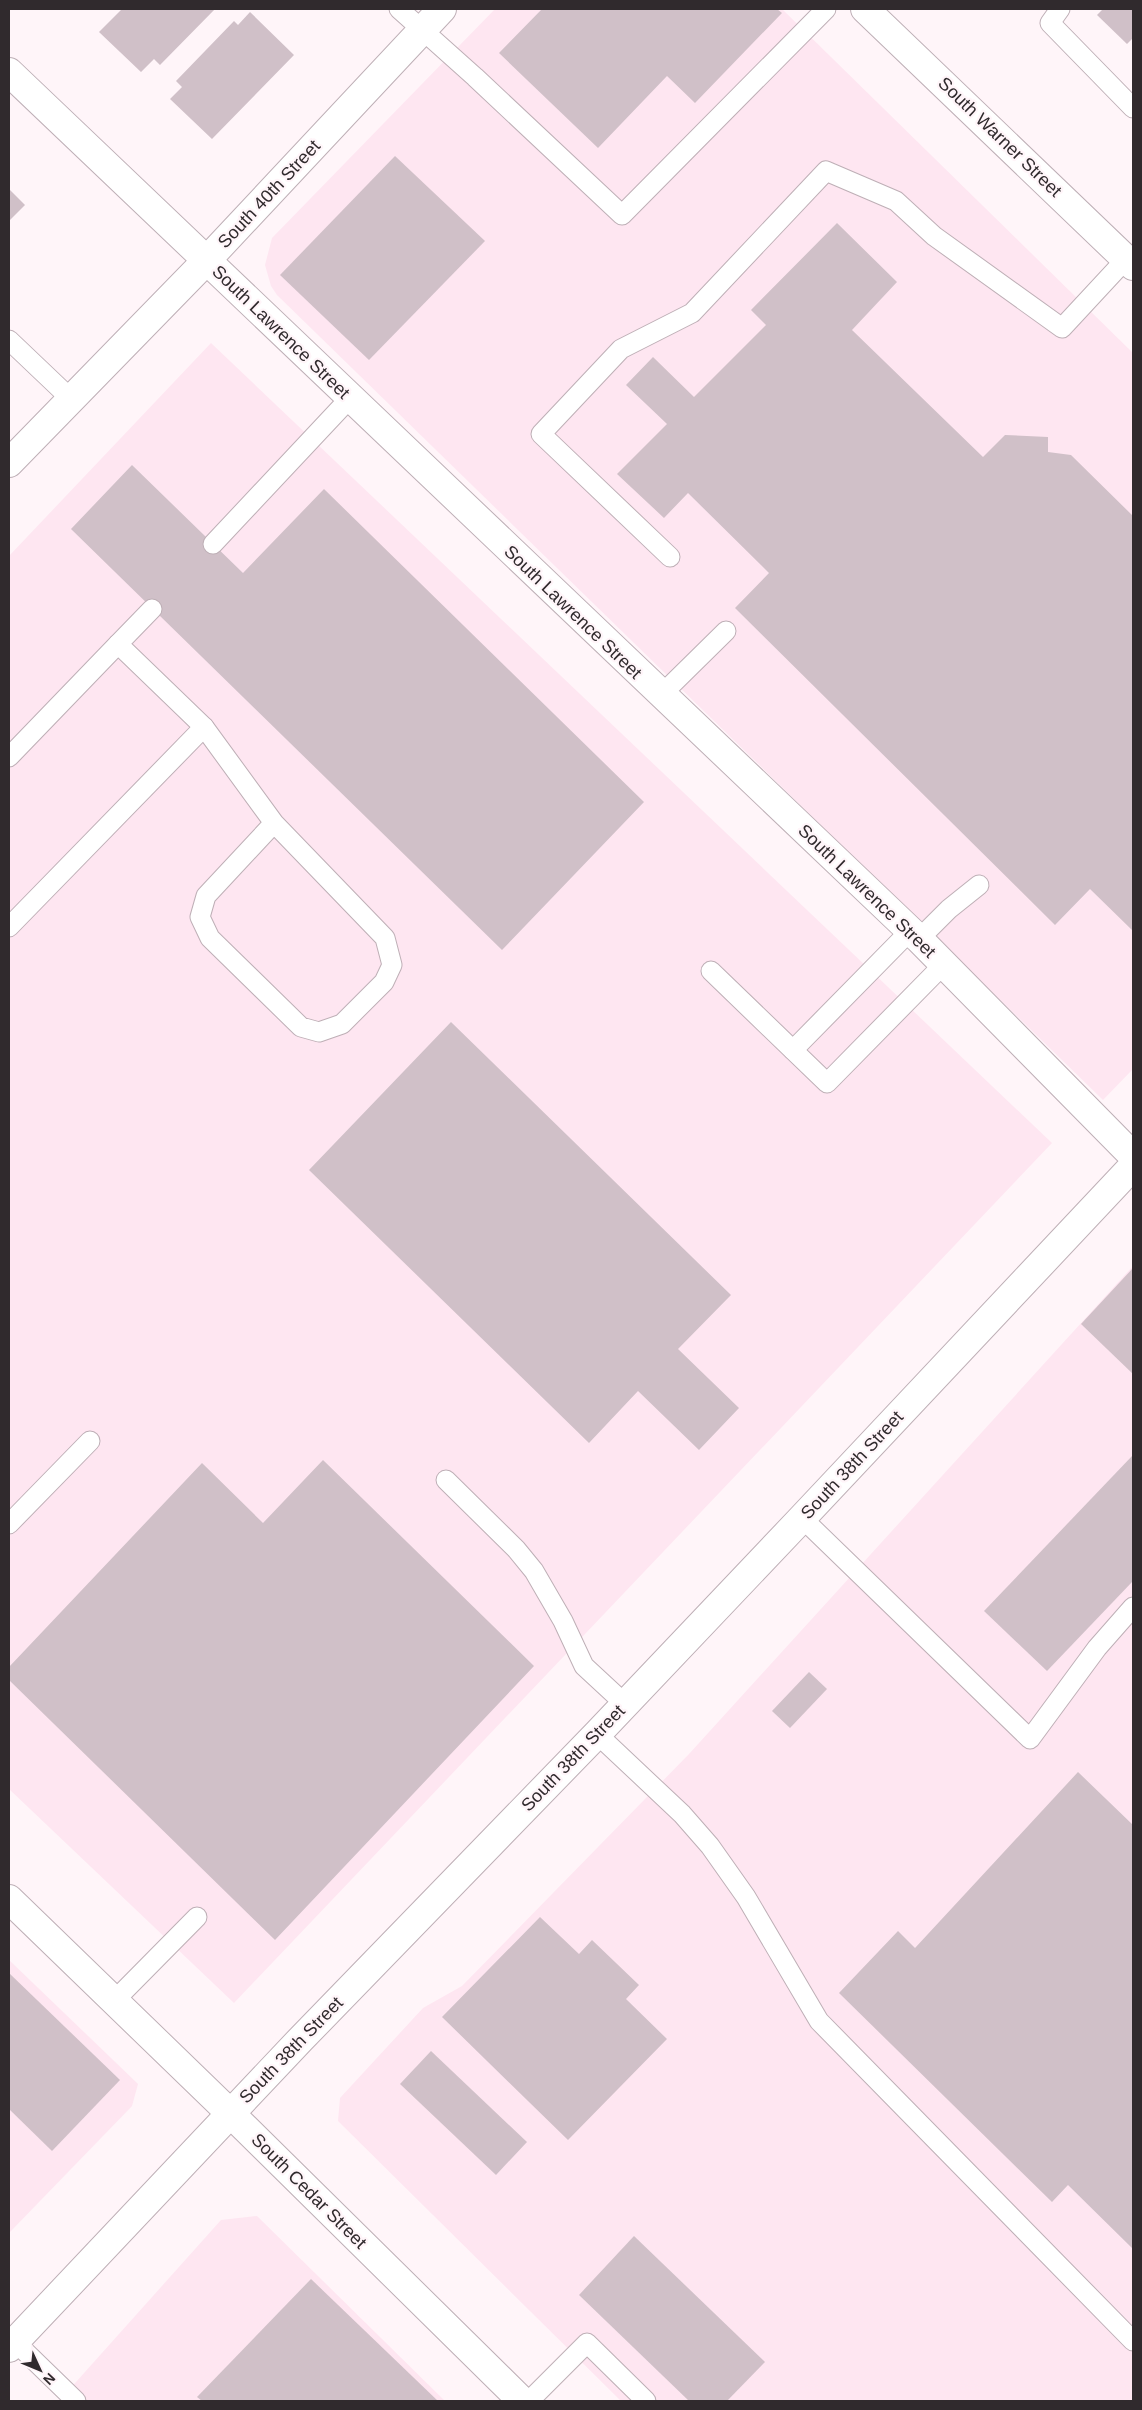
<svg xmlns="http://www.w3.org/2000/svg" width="1142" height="2410" viewBox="0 0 1142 2410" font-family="Arial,sans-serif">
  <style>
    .built { fill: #fee6f1 }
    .building { fill: #d0c0c8 }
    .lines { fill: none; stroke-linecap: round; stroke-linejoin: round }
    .lane-casing { stroke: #beafb6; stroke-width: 21 }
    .street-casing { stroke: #beafb6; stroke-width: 30 }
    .secondary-casing { stroke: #beafb6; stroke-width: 30 }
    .primary-casing { stroke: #beafb6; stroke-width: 30 }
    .lane { stroke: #fff; stroke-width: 19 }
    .street { stroke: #fff; stroke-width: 28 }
    .secondary { stroke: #fff; stroke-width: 28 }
    .primary { stroke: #fff; stroke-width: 28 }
    .labels { text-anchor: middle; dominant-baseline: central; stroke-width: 4.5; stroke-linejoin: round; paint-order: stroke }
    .street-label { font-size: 18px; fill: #302a2d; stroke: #fff5f9 }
  </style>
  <rect width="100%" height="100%" fill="#fff5f9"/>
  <g class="built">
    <polygon points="495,9 782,9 1133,353 1133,1069 1103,1100 277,295 271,286 265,265 272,238"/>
    <polygon points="211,343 1052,1143 234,2003 9,1789 9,556"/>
    <polygon points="1133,1266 1133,2401 621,2401 338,2121 340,2098 423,2008 462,1986 689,1754"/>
    <polygon points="9,1960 138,2084 132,2106 9,2233"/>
    <polygon points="257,2216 445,2401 59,2401 221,2220"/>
  </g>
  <g class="building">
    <polygon points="122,9 215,9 160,65 154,59 141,72 99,32"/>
    <polygon points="542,9 777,9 782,13 695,103 667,76 598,148 499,53"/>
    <polygon points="1103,9 1133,9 1133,38 1127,44 1097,15"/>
    <polygon points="250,12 294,55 212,139 170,99 182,87 176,81 234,21 238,25"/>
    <polygon points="395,156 485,241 369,360 280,275"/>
    <polygon points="9,189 25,205 9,221"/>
    <polygon points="837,223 897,282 852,330 983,457 1005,435 1048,437 1048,452 1071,455 1133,516 1133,931 1090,889 1055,925 735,608 769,573 688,493 664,518 617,474 667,424 626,385 653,357 694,397 766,325 751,310"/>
    <polygon points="132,465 243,573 324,489 644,802 502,950 71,529"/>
    <polygon points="451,1022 731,1295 678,1349 739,1408 699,1450 638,1391 589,1443 309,1170"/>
    <polygon points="1133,1268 1133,1374 1081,1324"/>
    <polygon points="1133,1455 1133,1581 1047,1671 984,1611"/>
    <polygon points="323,1460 534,1666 275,1940 9,1680 9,1667 202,1463 263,1523"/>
    <polygon points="809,1672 827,1689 790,1728 772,1711"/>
    <polygon points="1078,1772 1133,1825 1133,2249 1068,2185 1052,2202 839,1993 898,1931 915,1948"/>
    <polygon points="540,1917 579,1954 592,1940 639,1985 626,1999 667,2039 568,2140 442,2017"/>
    <polygon points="9,1973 120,2080 52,2151 9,2109"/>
    <polygon points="431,2051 527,2142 496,2175 400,2084"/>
    <polygon points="634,2236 765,2362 727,2401 689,2401 579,2295"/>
    <polygon points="311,2279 438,2401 202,2401 197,2397"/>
  </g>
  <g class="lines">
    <defs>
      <g id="lane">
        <polyline points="399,9 475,77 622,215 826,9"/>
        <polyline points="1060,9 1050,23 1133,108"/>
        <polyline points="9,340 71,399"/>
        <polyline points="213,544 350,398"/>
        <polyline points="670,557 541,434 621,349 692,313 826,171 896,201 934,236 1062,328 1126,259"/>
        <polyline points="152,609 118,644 204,727 274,823 385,938 392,965 384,982 342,1024 319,1032 301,1027 210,938 200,917 206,896 274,823"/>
        <polyline points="661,695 726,631"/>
        <polyline points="9,757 118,644"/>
        <polyline points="9,927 204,727"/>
        <polyline points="919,939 949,909 979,885"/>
        <polyline points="711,971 827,1083 944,964"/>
        <polyline points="793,1050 910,931"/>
        <polyline points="446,1480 516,1549 534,1571 563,1621 584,1666 625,1704"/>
        <polyline points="802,1518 1030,1739 1097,1648 1133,1607"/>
        <polyline points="9,1524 90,1441"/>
        <polyline points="597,1734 682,1814 710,1846 746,1897 819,2021 1133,2341"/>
        <polyline points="114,2001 197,1917"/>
        <polyline points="9,2336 76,2401"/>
        <polyline points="529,2401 587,2343 646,2401"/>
      </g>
      <g id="street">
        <polyline points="9,72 919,939 1133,1156"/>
        <polyline points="9,463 206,261 442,9"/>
        <polyline points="9,1899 230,2113 522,2401"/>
      </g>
      <polyline id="secondary" points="865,9 1133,266"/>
      <polyline id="primary" points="9,2348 301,2039 597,1734 802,1518 1133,1166"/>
    </defs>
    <use href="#lane" class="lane-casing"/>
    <use href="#street" class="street-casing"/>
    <use href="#secondary" class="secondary-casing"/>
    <use href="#primary" class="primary-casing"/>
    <use href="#lane" class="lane"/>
    <use href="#street" class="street"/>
    <use href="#secondary" class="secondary"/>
    <use href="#primary" class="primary"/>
  </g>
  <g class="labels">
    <g class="street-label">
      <text transform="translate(1000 137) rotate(44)">South Warner Street</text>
      <text transform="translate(269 194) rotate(-47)">South 40th Street</text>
      <text transform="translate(281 332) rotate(44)">South Lawrence Street</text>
      <text transform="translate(573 612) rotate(44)">South Lawrence Street</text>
      <text transform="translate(867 891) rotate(44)">South Lawrence Street</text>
      <text transform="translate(852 1465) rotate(-47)">South 38th Street</text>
      <text transform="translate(573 1758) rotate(-46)">South 38th Street</text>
      <text transform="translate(291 2050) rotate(-46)">South 38th Street</text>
      <text transform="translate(309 2191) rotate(45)">South Cedar Street</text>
    </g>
  </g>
  <rect width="1142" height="2410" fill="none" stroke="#302a2d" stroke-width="20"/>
  <g transform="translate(40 2370) rotate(134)" stroke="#fff5f9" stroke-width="4" paint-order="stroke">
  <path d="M0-4L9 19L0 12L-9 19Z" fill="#302a2d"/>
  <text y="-8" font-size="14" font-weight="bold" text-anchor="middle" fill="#302a2d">N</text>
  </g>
</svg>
